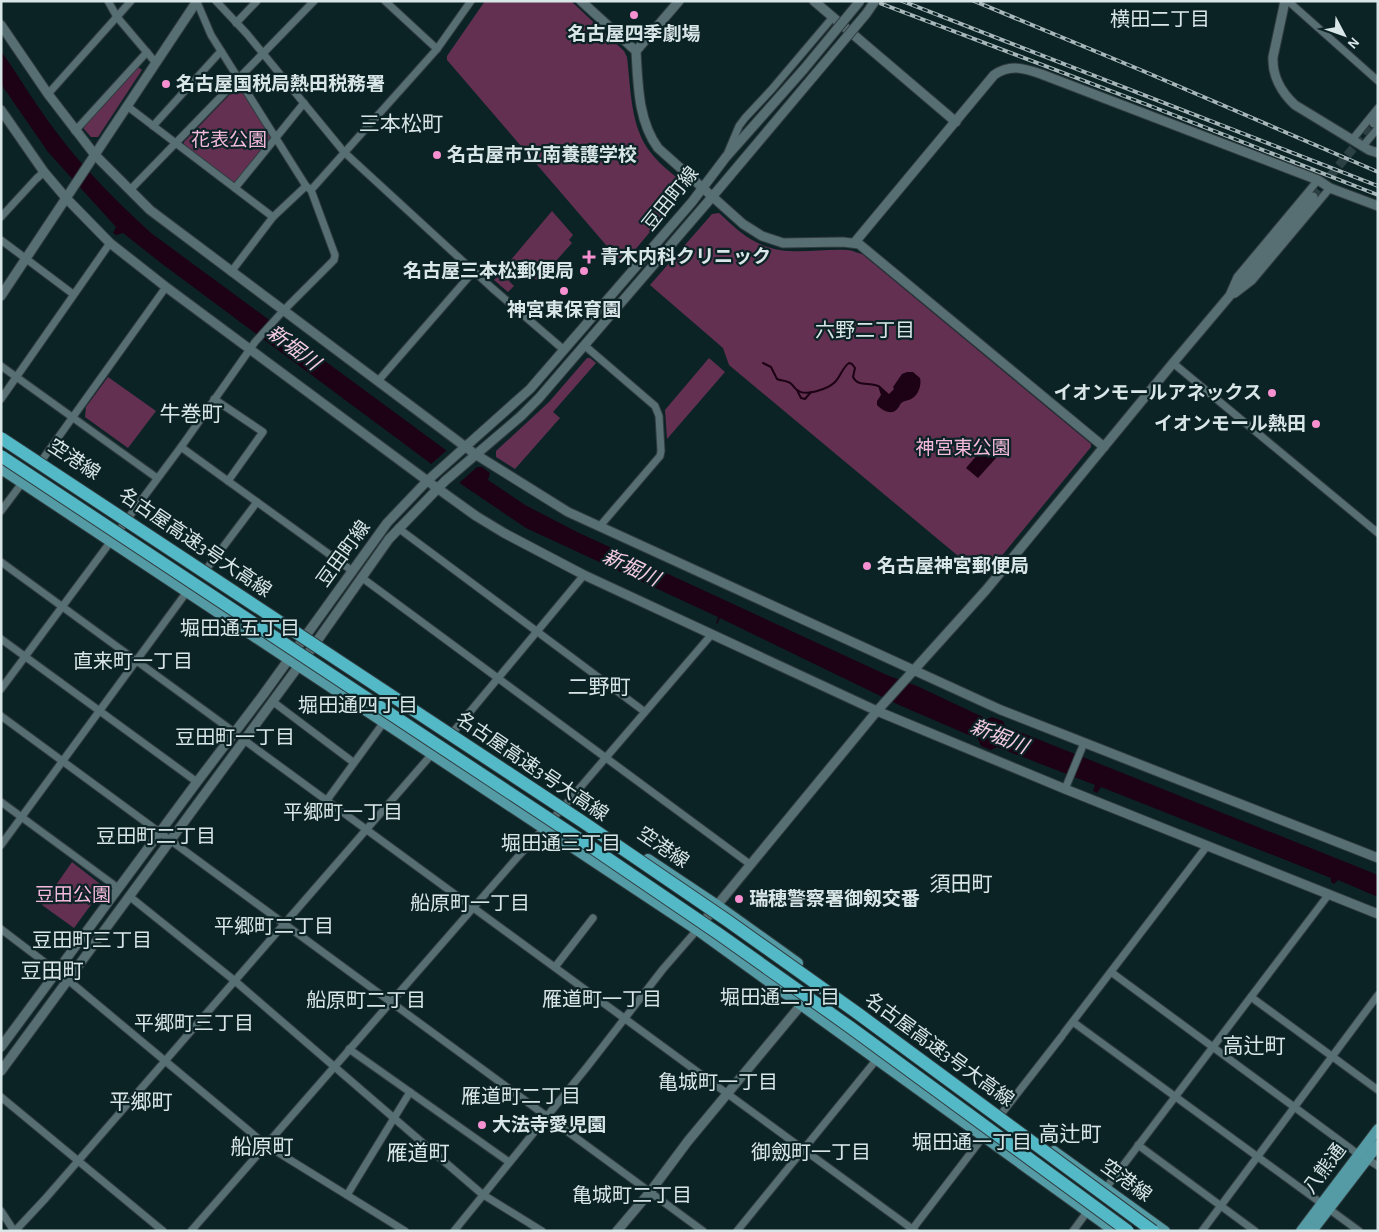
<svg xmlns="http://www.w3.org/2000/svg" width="1379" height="1232" viewBox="0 0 1379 1232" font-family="'Alegreya Sans','Noto Sans JP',sans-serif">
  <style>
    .green { fill: #633051 }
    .water { fill: #1d0114 }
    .pier { fill: #0c2326 }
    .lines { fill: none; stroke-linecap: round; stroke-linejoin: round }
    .stream { stroke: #1d0114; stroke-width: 2 }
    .secondary-tunnel { stroke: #2b4043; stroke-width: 9; stroke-dasharray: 9 4.5; stroke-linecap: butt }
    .street-casing { stroke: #303c3f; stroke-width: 9 }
    .secondary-casing { stroke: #303c3f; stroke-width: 11 }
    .primary-casing { stroke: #303c3f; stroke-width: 12 }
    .street { stroke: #576f72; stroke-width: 7 }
    .secondary { stroke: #576f72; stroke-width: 9 }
    .primary { stroke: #559ba5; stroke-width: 10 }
    .rail-casing { stroke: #a7b7b9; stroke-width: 4 }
    .rail { stroke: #0c2326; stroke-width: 2; stroke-dasharray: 5.5; stroke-linecap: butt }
    .secondary-bridge-casing { stroke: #303c3f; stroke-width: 11; stroke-linecap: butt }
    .highway-bridge-casing { stroke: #303c3f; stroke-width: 14; stroke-linecap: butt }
    .secondary-bridge { stroke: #576f72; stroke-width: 9 }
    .highway-bridge { stroke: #54b9c7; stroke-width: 12 }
    .poi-dot { fill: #f690d0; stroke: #0c2326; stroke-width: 2 }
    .labels { text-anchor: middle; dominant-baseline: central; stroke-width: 4.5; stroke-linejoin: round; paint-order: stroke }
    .poi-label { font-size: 19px; font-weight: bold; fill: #d9e6e8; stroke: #0c2326; text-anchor: start }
    .park-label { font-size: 19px; fill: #f5b9dd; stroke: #0c2326 }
    .street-label { font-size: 19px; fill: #d9e6e8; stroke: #0c2326 }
    .neighbourhood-label { font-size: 20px; fill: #d9e6e8; stroke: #0c2326 }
    .water-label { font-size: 20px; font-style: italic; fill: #f6cde5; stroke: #0c2326 }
    .quarter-label { font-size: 21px; fill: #d9e6e8; stroke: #0c2326 }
  </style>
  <rect width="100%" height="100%" fill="#0c2326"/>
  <g class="green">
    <path d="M 485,1 L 571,1 L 624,51 L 627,57 C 631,89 630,127 651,153 C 660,165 673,174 685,184 L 685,190 L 624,263 L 612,252 L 447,60 L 447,56 Z"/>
    <polygon points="138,67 142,70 98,137 91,137 84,129 84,126"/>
    <polygon points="237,87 240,87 271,137 236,182 233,183 184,145 184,142"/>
    <polygon points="552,211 573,235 569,240 572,243 538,281 521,267 509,281 514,286 508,292 494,280"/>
    <path d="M 719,213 C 730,223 742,235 756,242 C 785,258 817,248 848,250 C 852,250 857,253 862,254 L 1091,444 L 1091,447 L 986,575 L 981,575 L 729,365 L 723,348 L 650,285 L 712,214 Z"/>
    <polygon points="587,358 590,358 596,363 553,412 560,418 515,469 496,457 496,451 549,402"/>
    <polygon points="709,358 725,372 667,439 665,410"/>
    <polygon points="108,377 156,411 128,448 85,417 86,407"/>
    <polygon points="72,862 104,887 74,928 42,905"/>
  </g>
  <g class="water">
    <path d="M 1,51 C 20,78 37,107 57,133 C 85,170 117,202 151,233 L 447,451 L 476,467 L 482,467 L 490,473 L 488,480 L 525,505 L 577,532 L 889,676 L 917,686 L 987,719 L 992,717 L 1003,721 L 1005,726 L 1378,875 L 1378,897 L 1338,880 L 1334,884 L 1331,882 L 1331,878 L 1101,787 L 1097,793 L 1093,791 L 1095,785 L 997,747 L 991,750 L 981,746 L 978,739 L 899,705 L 720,618 L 717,624 L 716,624 L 718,617 L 526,528 L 430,463 L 161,263 L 123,233 L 116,235 L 113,233 L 116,227 L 48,152 L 1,84 Z"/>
    <path d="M 907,372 L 913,372 L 920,378 C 922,385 918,396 911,399 C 910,400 903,401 903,402 C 900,403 900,406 898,408 C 892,416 883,411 877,405 L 877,401 L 881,395 L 878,386 L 879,385 L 889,394 L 894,389 L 893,387 L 902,374 Z"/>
    <polygon points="984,447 996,458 978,478 966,468"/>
  </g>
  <polygon class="pier" points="448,449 477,467 457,485 429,466"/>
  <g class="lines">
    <g class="stream">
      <path d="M 763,363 L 771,367 L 777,379 C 781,381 784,380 788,382 C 792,383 794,388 797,390 C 805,397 828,389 835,382 C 841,376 842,368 849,363 L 852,364 L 855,368 L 853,377 C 858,387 868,382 878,386"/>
      <polyline points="797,390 801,398 805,399 811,392"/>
    </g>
    <polyline class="secondary-tunnel" points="1313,197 1374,123"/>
    <defs>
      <g id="street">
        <polyline points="108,1 117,17 156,63"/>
        <polyline points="216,1 247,34 344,152 492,288 564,350"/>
        <polyline points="385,1 437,49"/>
        <polyline points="1288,1 1378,81"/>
        <polyline points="236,23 257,1"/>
        <polyline points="48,94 131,1"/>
        <polyline points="127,106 273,217"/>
        <polyline points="153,126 221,51"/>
        <polyline points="75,131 147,52"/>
        <polyline points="1352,140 1378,108"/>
        <polyline points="1363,146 1378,128"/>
        <polyline points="728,152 739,126 745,118 772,89 833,17"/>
        <polyline points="235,188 304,103"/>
        <polyline points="130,190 314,1"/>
        <polyline points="311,190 437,49 471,1"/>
        <polyline points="1,217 36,179 44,172"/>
        <polyline points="1,240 73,294"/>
        <polyline points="231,272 273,217 306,186"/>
        <polyline points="1230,293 1237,277 1318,180"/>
        <polyline points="1235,294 1252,281 1330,188"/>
        <polyline points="584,345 655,406 659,416 661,451 660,456 600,526"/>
        <polyline points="1173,363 1378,533"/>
        <polyline points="1,366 157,478"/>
        <polyline points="378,381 473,272"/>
        <polyline points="1,399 110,243"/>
        <polyline points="214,399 263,432 228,481"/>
        <polyline points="181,447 351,570"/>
        <polyline points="42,460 166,287"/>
        <polyline points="1,511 22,483"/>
        <polyline points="398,528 645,712"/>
        <polyline points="1,562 234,732"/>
        <polyline points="208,567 257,502"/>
        <polyline points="361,577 751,865"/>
        <polyline points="1,639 197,782"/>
        <polyline points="1,689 181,447 255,342 283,311 334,260 335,255 311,190 306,186 211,35 197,2"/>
        <polyline points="272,701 353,762"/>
        <polyline points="1,716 703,1231"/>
        <polyline points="454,731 584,575"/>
        <polyline points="244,740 915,1231"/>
        <polyline points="1065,789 1084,743"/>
        <polyline points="327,800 384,722"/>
        <polyline points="1,802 118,888"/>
        <polyline points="1,845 186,593"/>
        <polyline points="129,896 235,981 482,1194 542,1231"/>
        <polyline points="1,929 68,980 266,1145 405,1231"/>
        <polyline points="555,967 593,918"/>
        <polyline points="1111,972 1358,1154"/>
        <polyline points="1251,997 1378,1090"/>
        <polyline points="1073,1022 1321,1203"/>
        <polyline points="1064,1033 1207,846"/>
        <polyline points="349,1049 509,1162"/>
        <polyline points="1,1097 163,1231"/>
        <polyline points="1002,1113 1062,1036"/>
        <polyline points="1138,1145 1255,1231"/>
        <polyline points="1367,1159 1378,1166"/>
        <polyline points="1106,1188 1329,894"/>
        <polyline points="347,1195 410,1092"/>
        <polyline points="1329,1209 1359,1231"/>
        <polyline points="1,1211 14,1231"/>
        <polyline points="15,1231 45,1199 432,754"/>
        <polyline points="191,1231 515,860 566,804 712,634"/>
        <polyline points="454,1231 587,1067 663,969 697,930"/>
        <polyline points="737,1231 877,1059"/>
        <polyline points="911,1231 983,1137"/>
        <polyline points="1073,1231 1087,1212"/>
        <polyline points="1202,1231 1378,995"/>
      </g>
      <g id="secondary">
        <path d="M 581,1 L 636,51 C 638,84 638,121 658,148 L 743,224 L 762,236 L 783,243 L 843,242 L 859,244 L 1104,447"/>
        <polyline points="814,1 956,122"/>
        <path d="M 1285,1 L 1273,57 C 1272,76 1282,93 1295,105 L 1369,150 L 1378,153"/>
        <polyline points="1,25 48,94 95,155 150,210 475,454 568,512 1001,710 1378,858"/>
        <polyline points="636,51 679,1"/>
        <polyline points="1,110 44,172 66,198 110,243 166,287 437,488 476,516 504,533 584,575 877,711 1065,789 1378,914"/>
        <polyline points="1374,123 1378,118"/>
        <path d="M 855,242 L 994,75 C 1010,64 1023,68 1041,74 L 1318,180 L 1330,188 L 1378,206"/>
        <polyline points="1,296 197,1"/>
        <polyline points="700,926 877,711 986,590 1173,363 1313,197"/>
        <polyline points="1,1047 197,782 263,695 387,523 427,481 530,389 692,202 726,157 804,69"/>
        <polyline points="1,1071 317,641 389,539 445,481 521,416 539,398 712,197 813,77"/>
        <polyline points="617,1231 650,1192 688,1141 801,1005"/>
      </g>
      <g id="primary">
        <polyline points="1,469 697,930 1114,1231"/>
        <polyline points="648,859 717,905 798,963"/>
        <polyline points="1054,1151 1165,1231"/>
        <polyline points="1301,1231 1378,1129"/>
        <polyline points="1312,1231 1378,1145"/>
      </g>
    </defs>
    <use href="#street" class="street-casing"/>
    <use href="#secondary" class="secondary-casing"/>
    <use href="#primary" class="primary-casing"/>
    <use href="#street" class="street"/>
    <use href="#secondary" class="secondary"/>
    <use href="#primary" class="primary"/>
    <defs>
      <g id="rail">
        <polyline points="874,1 1153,107 1378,195"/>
        <polyline points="902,1 1378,186"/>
        <polyline points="974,1 1143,71 1378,172"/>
      </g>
    </defs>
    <use href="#rail" class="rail-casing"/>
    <use href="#rail" class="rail"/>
    <defs>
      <g id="secondary-bridge">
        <polyline points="804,69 860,1"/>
        <polyline points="813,77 866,14 875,1"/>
      </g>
      <g id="highway-bridge">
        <polyline points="1,438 583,822 728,921 860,1015 1153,1231"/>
        <polyline points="1,456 575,836 719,934 850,1027 1128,1231"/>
      </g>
    </defs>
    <use href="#secondary-bridge" class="secondary-bridge-casing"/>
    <use href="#highway-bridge" class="highway-bridge-casing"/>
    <use href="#secondary-bridge" class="secondary-bridge"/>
    <use href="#highway-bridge" class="highway-bridge"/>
  </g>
  <g class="poi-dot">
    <circle cx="634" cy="15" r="5"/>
    <circle cx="166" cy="84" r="5"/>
    <circle cx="437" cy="155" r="5"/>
    <path d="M586.5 249.5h5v5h5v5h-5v5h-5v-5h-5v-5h5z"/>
    <circle cx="584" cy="271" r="5"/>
    <circle cx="564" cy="291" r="5"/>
    <circle cx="1272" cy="393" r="5"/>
    <circle cx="1316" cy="424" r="5"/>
    <circle cx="867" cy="566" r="5"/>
    <circle cx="739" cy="899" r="5"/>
    <circle cx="482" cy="1125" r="5"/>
  </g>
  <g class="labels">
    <g class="poi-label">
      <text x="634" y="34" text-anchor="middle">名古屋四季劇場</text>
      <text x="176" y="84">名古屋国税局熱田税務署</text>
      <text x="447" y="155">名古屋市立南養護学校</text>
      <text x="600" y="257">青木内科クリニック</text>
      <text x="574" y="271" text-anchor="end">名古屋三本松郵便局</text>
      <text x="564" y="310" text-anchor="middle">神宮東保育園</text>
      <text x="1262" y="393" text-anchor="end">イオンモールアネックス</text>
      <text x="1306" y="424" text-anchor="end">イオンモール熱田</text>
      <text x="877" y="566">名古屋神宮郵便局</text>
      <text x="749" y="899">瑞穂警察署御剱交番</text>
      <text x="492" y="1125">大法寺愛児園</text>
    </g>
    <g class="park-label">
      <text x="229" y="140">花表公園</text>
      <text x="963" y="448">神宮東公園</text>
      <text x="73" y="895">豆田公園</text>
    </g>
    <g class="street-label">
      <text transform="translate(671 199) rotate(-51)">豆田町線</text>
      <text transform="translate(74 460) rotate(33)">空港線</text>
      <text transform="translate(195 543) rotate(34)">名古屋高速3号大高線</text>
      <text transform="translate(344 554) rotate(-54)">豆田町線</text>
      <text transform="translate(532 767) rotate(34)">名古屋高速3号大高線</text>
      <text transform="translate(663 848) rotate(34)">空港線</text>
      <text transform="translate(939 1050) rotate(36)">名古屋高速3号大高線</text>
      <text transform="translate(1325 1169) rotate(-53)">八熊通</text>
      <text transform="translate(1126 1181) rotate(36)">空港線</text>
    </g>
    <g class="neighbourhood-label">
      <text x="1160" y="20">横田二丁目</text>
      <text x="865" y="331">六野二丁目</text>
      <text x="240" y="629">堀田通五丁目</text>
      <text x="133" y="662">直来町一丁目</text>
      <text x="358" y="706">堀田通四丁目</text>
      <text x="235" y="738">豆田町一丁目</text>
      <text x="343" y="813">平郷町一丁目</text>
      <text x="156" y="837">豆田町二丁目</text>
      <text x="561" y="844">堀田通三丁目</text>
      <text x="470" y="904">船原町一丁目</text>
      <text x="274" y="927">平郷町二丁目</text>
      <text x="92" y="941">豆田町三丁目</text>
      <text x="780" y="998">堀田通二丁目</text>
      <text x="602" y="1000">雁道町一丁目</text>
      <text x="366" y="1001">船原町二丁目</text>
      <text x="194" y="1024">平郷町三丁目</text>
      <text x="718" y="1083">亀城町一丁目</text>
      <text x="521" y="1097">雁道町二丁目</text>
      <text x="972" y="1143">堀田通一丁目</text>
      <text x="811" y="1153">御劔町一丁目</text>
      <text x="632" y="1196">亀城町二丁目</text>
    </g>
    <g class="water-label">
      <text transform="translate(293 348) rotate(37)">新堀川</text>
      <text transform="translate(631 568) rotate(25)">新堀川</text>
      <text transform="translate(999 737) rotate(22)">新堀川</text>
    </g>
    <g class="quarter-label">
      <text x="401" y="124">三本松町</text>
      <text x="191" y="414">牛巻町</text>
      <text x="599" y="687">二野町</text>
      <text x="961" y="884">須田町</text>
      <text x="52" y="971">豆田町</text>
      <text x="1254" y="1046">高辻町</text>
      <text x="141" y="1102">平郷町</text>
      <text x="1070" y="1134">高辻町</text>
      <text x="262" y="1147">船原町</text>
      <text x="418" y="1153">雁道町</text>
    </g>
  </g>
  <rect width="1379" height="1232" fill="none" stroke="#d9e6e8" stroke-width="5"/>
  <g transform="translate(1344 35) rotate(131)" stroke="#0c2326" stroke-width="4" paint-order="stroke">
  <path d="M0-4L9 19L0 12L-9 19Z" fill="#d9e6e8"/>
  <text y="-8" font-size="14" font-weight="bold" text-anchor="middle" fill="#d9e6e8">N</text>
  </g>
</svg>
